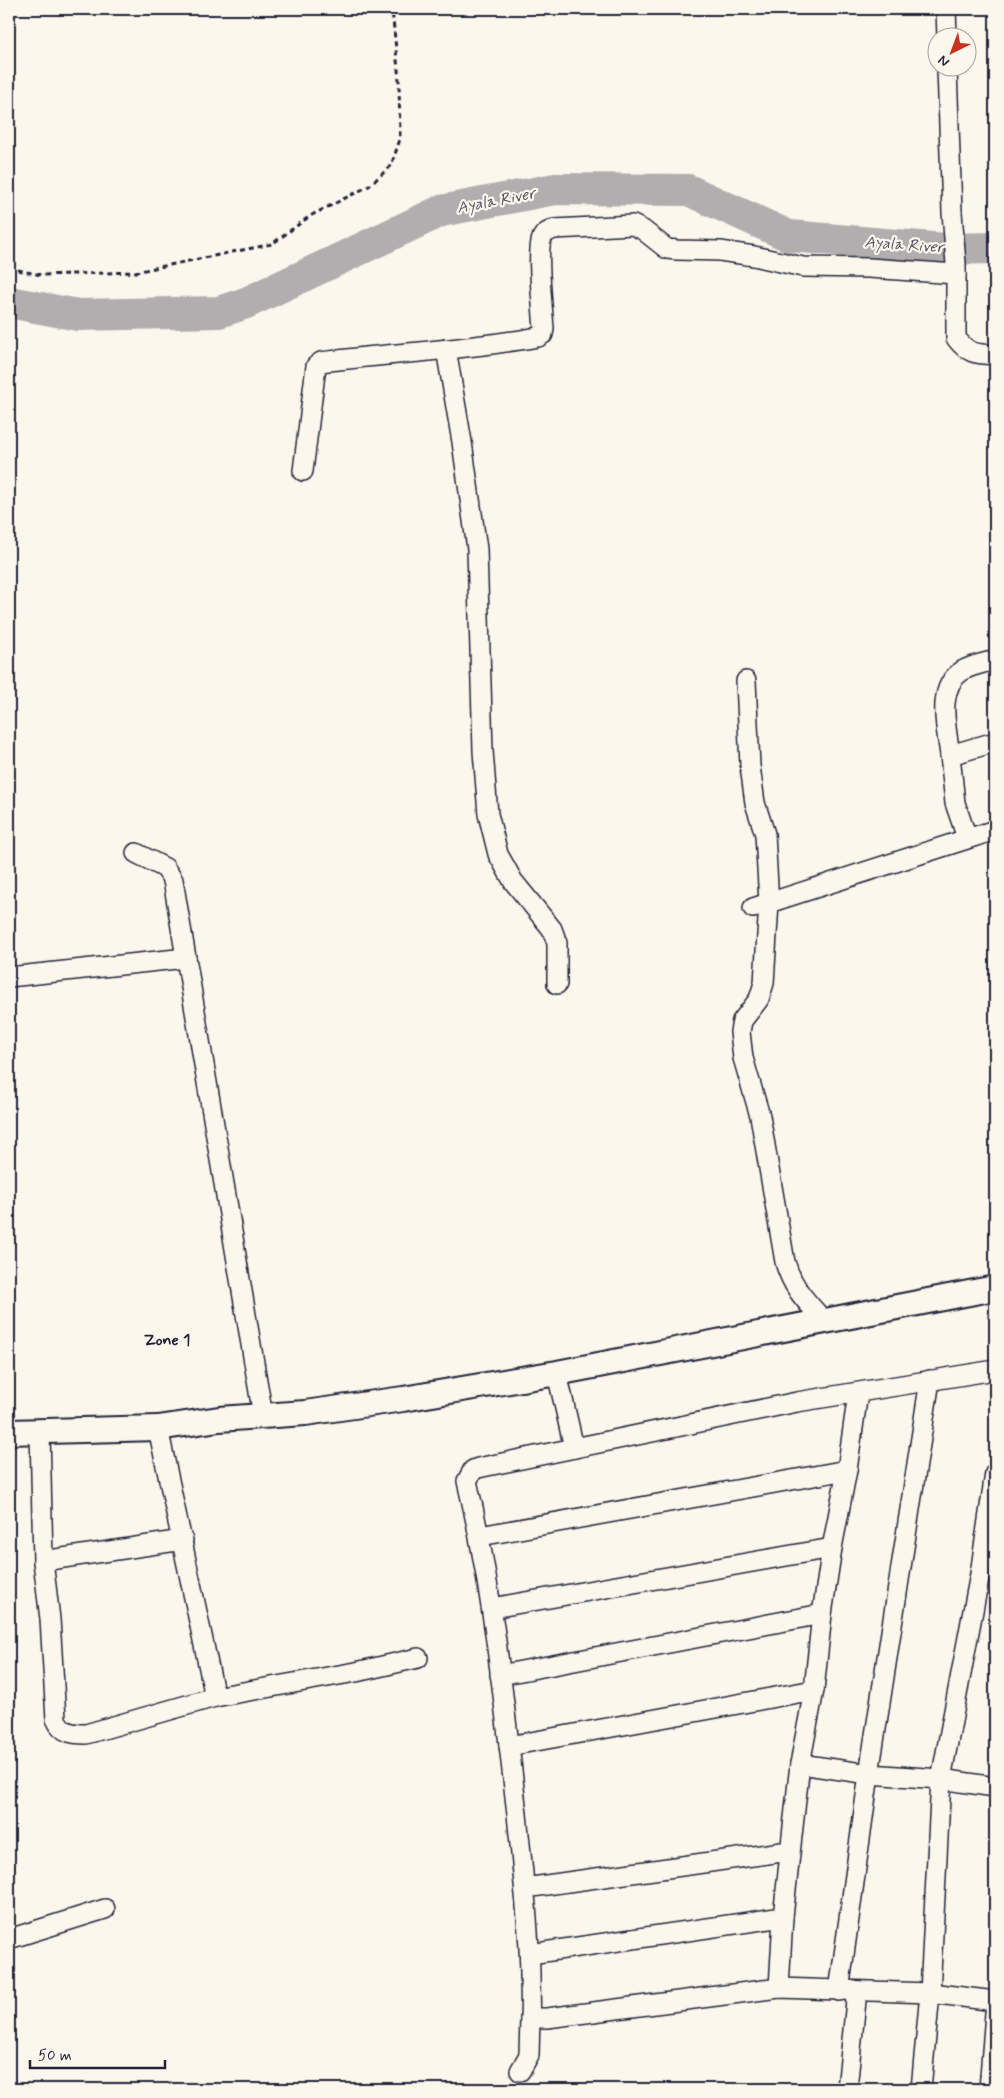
<svg xmlns="http://www.w3.org/2000/svg" width="1004" height="2098" viewBox="0 0 1004 2098" font-family="Mynerve,sans-serif">
  <style>
    .lines { fill: none; stroke-linecap: round; stroke-linejoin: round }
    .river { stroke: #b1aeb0; stroke-width: 32 }
    .minor-casing { stroke: #22223b; stroke-width: 22 }
    .tertiary-casing { stroke: #22223b; stroke-width: 28 }
    .path { stroke: #22223b; stroke-width: 3; stroke-dasharray: 5 4; stroke-linecap: butt }
    .minor { stroke: #fbf7ec; stroke-width: 19 }
    .tertiary { stroke: #fbf7ec; stroke-width: 24 }
    .labels { text-anchor: middle; dominant-baseline: central; stroke-width: 4.5; stroke-linejoin: round; paint-order: stroke }
    .water-label { font-size: 16px; font-style: italic; fill: #545364; stroke: #fbf7ec }
    .neighbourhood-label { font-size: 16px; font-weight: bold; fill: #22223b; stroke: #fbf7ec }
  </style>
  <rect width="100%" height="100%" fill="#fbf7ec"/>
  <filter id="ink" filterUnits="userSpaceOnUse"><feTurbulence type="fractalNoise" baseFrequency=".02" numOctaves="2"/><feDisplacementMap in="SourceGraphic" scale="10" xChannelSelector="R" yChannelSelector="G"/><feConvolveMatrix kernelMatrix="1 2 1 2 8 2 1 2 1" color-interpolation-filters="sRGB"/></filter>
  <g filter="url(#ink)">
    <g class="lines">
      <polyline class="river" points="9,302 78,315 219,312 246,303 441,211 555,189 688,190 789,236 945,249 995,248"/>
      <defs>
        <g id="minor">
          <polyline points="946,9 947,38"/>
          <path d="M 947,68 L 952,212 L 956,264 L 956,338 C 968,354 976,354 995,355"/>
          <polyline points="446,349 462,442 477,549 483,751 488,814 498,854 513,881 552,929 557,943 557,984"/>
          <path d="M 303,471 L 316,366 L 321,362 C 393,353 466,350 538,337 L 543,334 L 544,329 C 543,312 536,251 542,238 C 544,233 549,231 554,229 L 633,225 L 643,230 L 667,249 L 677,250 L 720,251 L 754,256 L 803,267 L 869,268 L 956,274"/>
          <path d="M 746,681 L 750,766 L 755,803 L 765,834 L 769,903 L 764,983 L 759,999 L 742,1021 L 740,1032 L 743,1058 L 760,1116 L 785,1262 C 793,1289 806,1301 824,1321"/>
          <path d="M 950,755 C 947,730 935,688 962,671 C 971,665 985,663 995,660"/>
          <polyline points="967,838 955,803 950,755 995,742"/>
          <polyline points="136,853 165,868 173,880 263,1416"/>
          <polyline points="753,908 995,830"/>
          <polyline points="9,977 186,958"/>
          <path d="M 995,1370 L 797,1402 L 478,1468 L 473,1470 L 467,1481 C 493,1591 504,1703 517,1814 C 522,1867 529,1920 530,1973 C 530,1988 531,2003 530,2018 L 547,2018 L 779,1988 L 930,1993 L 995,2001"/>
          <polyline points="557,1373 574,1448"/>
          <polyline points="158,1428 215,1697"/>
          <path d="M 40,1432 L 43,1561 L 50,1619 L 56,1719 C 62,1733 72,1734 86,1734 L 215,1697 L 356,1672 L 418,1658"/>
          <polyline points="480,1536 847,1470"/>
          <polyline points="43,1561 183,1540"/>
          <polyline points="492,1608 832,1548"/>
          <polyline points="500,1675 822,1614"/>
          <polyline points="509,1746 814,1690"/>
          <polyline points="800,1764 869,1774 941,1779 995,1787"/>
          <polyline points="525,1888 789,1851"/>
          <polyline points="9,1939 105,1909"/>
          <polyline points="530,1954 783,1917"/>
          <polyline points="779,1988 783,1917 800,1764 814,1690 822,1614 832,1548 847,1470 858,1393"/>
          <polyline points="839,1991 869,1774 930,1380"/>
          <polyline points="520,2071 529,2055 530,2018"/>
          <polyline points="847,2089 857,1991"/>
          <polyline points="921,2089 930,1993 941,1779 980,1574 995,1473"/>
          <polyline points="989,2089 995,2013"/>
        </g>
        <polyline id="tertiary" points="9,1432 158,1428 219,1419 305,1413 403,1399 557,1373 995,1288"/>
      </defs>
      <use href="#minor" class="minor-casing"/>
      <use href="#tertiary" class="tertiary-casing"/>
      <polyline class="path" points="9,268 41,275 135,272 272,244 310,216 369,186 391,166 400,139 399,80 392,9"/>
      <use href="#minor" class="minor"/>
      <use href="#tertiary" class="tertiary"/>
    </g>
  </g>
  <g class="labels">
    <g class="water-label">
      <text transform="translate(496 201) rotate(-11)">Ayala River</text>
      <text transform="translate(904 245) rotate(4)">Ayala River</text>
    </g>
    <g class="neighbourhood-label">
      <text x="167" y="1340">Zone 1</text>
    </g>
  </g>
  <rect width="1004" height="2098" fill="none" stroke="#fbf7ec" stroke-width="30"/>
  <rect x="15" y="15" width="974" height="2068" fill="none" stroke="#22223b" stroke-width="2" filter="url(#ink)"/>
  <g transform="translate(952 52) rotate(222)"><circle r="24" fill="#fbf7ec" stroke="#a4a2a5"/>
  <path d="M0-4L9 19L0 12L-9 19Z" fill="#c8321e"/>
  <text y="-8" font-size="14" font-weight="bold" text-anchor="middle" fill="#22223b">N</text>
  </g>
  <path d="M30 2060v8h135v-8" fill="none" stroke="#22223b" stroke-width="2.5"/>
  <text x="38" y="2060" font-size="15" fill="#22223b" stroke="#fbf7ec" stroke-width="4" paint-order="stroke">50 m</text>
</svg>
